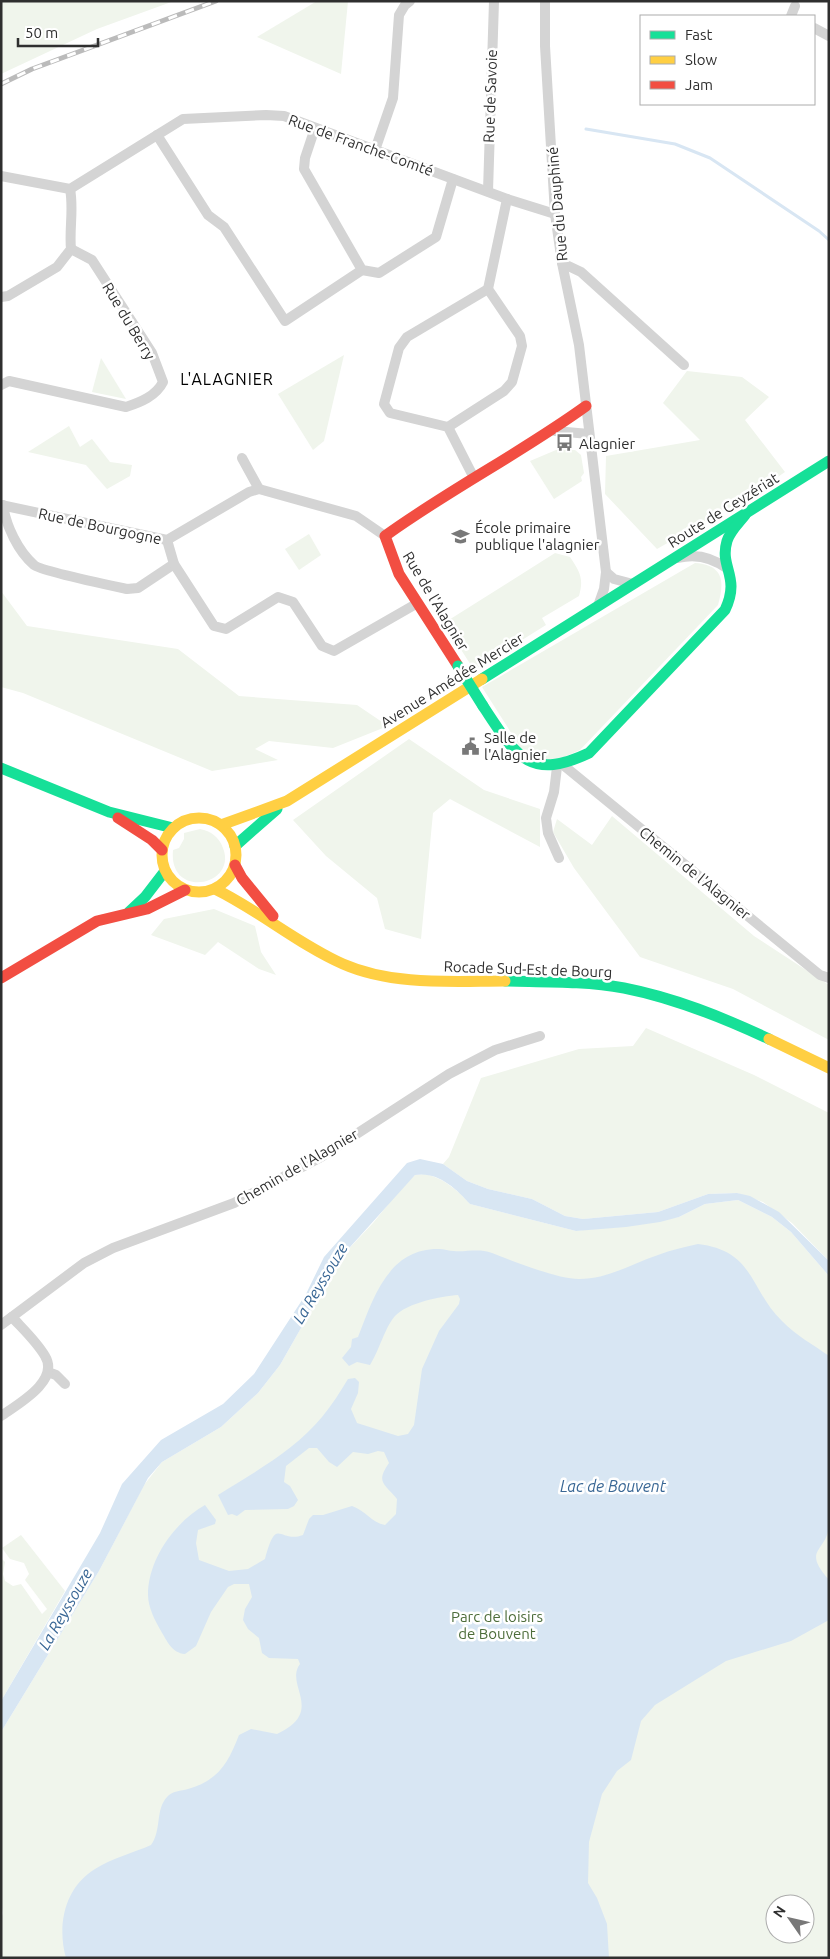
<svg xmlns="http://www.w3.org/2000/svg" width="830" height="1959" viewBox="0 0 830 1959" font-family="Ubuntu,sans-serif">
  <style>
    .green { fill: #f0f5ec; fill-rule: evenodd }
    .water { fill: #d8e6f3 }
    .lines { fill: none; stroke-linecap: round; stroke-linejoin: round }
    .stream { stroke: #d8e6f3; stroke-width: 3 }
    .street { stroke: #d4d4d4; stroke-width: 10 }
    .fast { stroke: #16e098; stroke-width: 11 }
    .slow { stroke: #ffcf43; stroke-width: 11 }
    .jam { stroke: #f24e42; stroke-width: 11 }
    .rail-casing { stroke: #bbb; stroke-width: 5 }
    .rail { stroke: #fff; stroke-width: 3; stroke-dasharray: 9; stroke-linecap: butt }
    .fast-bridge { stroke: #16e098; stroke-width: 11 }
    .labels { text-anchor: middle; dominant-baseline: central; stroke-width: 5; stroke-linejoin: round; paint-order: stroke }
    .street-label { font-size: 15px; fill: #2f2f2f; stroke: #fff }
    .poi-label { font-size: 15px; fill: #2f2f2f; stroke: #fff; text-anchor: start }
    .park-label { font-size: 15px; fill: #4d6d3a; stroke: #fff }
    .neighbourhood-label { font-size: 16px; letter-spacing: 1px; fill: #000; stroke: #fff }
    .water-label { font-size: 16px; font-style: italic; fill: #396795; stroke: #fff }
  </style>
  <rect width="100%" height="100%" fill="#fff"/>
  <g class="green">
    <polygon points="1,1 174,1 97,29 1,74"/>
    <polygon points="317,1 348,1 341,74 257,37"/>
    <polygon points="344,355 324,441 313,450 278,394"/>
    <polygon points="101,358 126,399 92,392"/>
    <polygon points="687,371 742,377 769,397 745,420 785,472 755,493 657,549 605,494 606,456 700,440 663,403"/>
    <polygon points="69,426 80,447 92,439 110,462 132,465 130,476 107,489 86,465 28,452"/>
    <polygon points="556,450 575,450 581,455 584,473 581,477 582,481 554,499 530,461"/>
    <polygon points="309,534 321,555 299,570 285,549"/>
    <path d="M 555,553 L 570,557 C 580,572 584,578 579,596 L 542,618 L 546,625 L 474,670 L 444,623 Z"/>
    <path d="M 695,563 C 723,565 725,581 718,605 L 580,750 L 564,757 L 546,760 L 522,750 L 482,687 Z"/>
    <polygon points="1,591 27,626 178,649 239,696 357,705 388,726 333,748 269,741 255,749 278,760 212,771 23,693 1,687"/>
    <polygon points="409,739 484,790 540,809 540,847 450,799 433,813 421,939 385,929 377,898 326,856 293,820"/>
    <polygon points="612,816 754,936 829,985 829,1040 733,989 640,957 574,868 553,832 557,819 592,845"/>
    <path d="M 200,829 C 211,831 219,837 223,848 C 238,886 168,900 173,850 L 179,848 L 184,839 L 184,833 Z"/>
    <polygon points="214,909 255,926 261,952 276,975 259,969 218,942 205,955 151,935 164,919"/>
    <polygon points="646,1028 754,1075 829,1113 829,1261 792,1223 763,1202 737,1193 708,1194 658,1212 583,1219 565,1216 532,1199 488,1189 467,1181 443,1164 449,1157 481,1078 579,1049 633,1046"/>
    <path d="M 424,1174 C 442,1177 458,1190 470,1204 L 576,1231 L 679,1217 L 705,1204 L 738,1200 L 772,1217 L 791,1232 L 829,1276 L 829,1958 L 1,1958 L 1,1919 L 3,1913 L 1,1901 L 1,1732 L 99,1571 L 144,1485 L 162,1462 L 221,1427 L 258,1393 L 280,1365 L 342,1256 L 373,1223 L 403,1186 L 415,1175 ZM 775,1904 L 805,1904 L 805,1934 L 775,1934 Z"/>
    <polygon points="21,1535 65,1591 1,1701 1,1558 5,1562 3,1574 5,1581 13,1586 21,1584 42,1614 47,1609 25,1580 29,1574 24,1563 10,1559 2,1548"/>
  </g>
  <g class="water">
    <path d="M 420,1159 L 443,1164 L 467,1181 L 488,1189 L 532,1199 L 565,1216 L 583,1219 L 658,1212 L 708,1194 L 737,1193 L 750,1196 L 779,1212 L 829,1261 L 829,1276 L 791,1232 L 772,1217 L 738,1200 L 705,1204 L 679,1217 L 660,1222 L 626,1227 L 576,1231 L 470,1204 C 456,1188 437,1171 415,1175 L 342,1256 L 280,1365 L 258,1393 L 221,1427 L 162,1462 L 148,1478 L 99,1571 L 1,1732 L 1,1701 L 100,1533 L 122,1484 L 161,1440 L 223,1404 L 254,1374 L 306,1294 L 324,1257 L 407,1163 Z"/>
    <path d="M 698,1244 C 755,1251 749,1289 782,1321 C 795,1335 814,1345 829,1356 C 829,1412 830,1469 829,1525 C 827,1553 801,1548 829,1580 L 829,1620 L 791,1641 L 726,1661 L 655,1705 L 641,1721 L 631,1760 L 617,1771 L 602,1794 L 589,1842 L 588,1883 L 597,1898 L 607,1924 L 609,1958 L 66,1958 C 57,1926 64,1888 95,1869 C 112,1858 133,1853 151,1845 C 162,1830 155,1810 167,1797 C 172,1791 181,1791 188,1789 C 219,1780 228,1763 239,1735 L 251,1729 L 277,1734 C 326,1711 284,1685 300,1664 L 298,1659 L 269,1658 L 262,1653 L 259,1638 L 248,1629 L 243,1620 L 245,1609 L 252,1597 L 249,1584 L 234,1584 L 228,1587 L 211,1612 L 196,1646 L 185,1654 C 172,1653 167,1641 161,1631 C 155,1621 148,1607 148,1595 C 148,1559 175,1522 205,1505 L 216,1520 L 215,1524 L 198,1530 L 196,1543 L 199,1560 L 229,1571 L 248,1569 L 265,1559 C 277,1514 279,1544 303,1535 L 309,1519 L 313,1515 L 323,1515 L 352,1506 C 365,1510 372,1523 385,1525 L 396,1514 L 397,1499 C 385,1484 375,1483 389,1463 L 384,1452 L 378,1451 L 368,1454 L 353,1452 L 337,1467 L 329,1462 L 317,1448 L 309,1448 L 286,1466 L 284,1482 L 290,1486 L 298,1500 L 294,1506 L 288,1509 L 245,1510 L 237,1516 L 232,1514 L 228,1515 L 218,1495 C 253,1473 295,1450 322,1417 C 332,1405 340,1392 348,1379 L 355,1378 L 359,1382 L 358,1393 L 351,1409 L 357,1423 L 398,1436 L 408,1434 L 414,1425 L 422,1369 L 439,1331 L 459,1304 L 460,1299 L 458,1295 C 441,1296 407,1303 395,1316 C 385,1327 379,1351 370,1365 L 357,1362 L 349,1366 L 342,1358 L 351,1347 L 352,1339 L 358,1337 C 373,1299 388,1248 439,1249 C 444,1249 449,1251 454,1251 C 467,1252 479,1248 492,1253 C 513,1261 557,1279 579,1279 C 608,1279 631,1264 658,1255 C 671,1250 685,1247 698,1244 Z"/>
  </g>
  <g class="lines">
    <polyline class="stream" points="586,129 675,144 710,158 819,231 829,240"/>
    <g class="street">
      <polyline points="545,1 545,46 555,214 562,263 579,345 606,572 604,589 598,606"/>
      <polyline points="791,16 795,6"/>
      <polyline points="814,28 829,36"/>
      <polyline points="315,128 305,158 304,169 362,270 379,273 436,237 453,179"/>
      <polyline points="157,135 208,215 224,227 285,321 362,270"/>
      <polyline points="375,150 393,98 399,15 405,5 410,1"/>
      <polyline points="1,176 70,189 183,119 266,115 284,116 507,199 555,214"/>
      <polyline points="488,191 494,1"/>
      <polyline points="562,263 581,272 684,365"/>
      <path d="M 1,297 L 8,296 L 57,267 L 71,249 C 69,229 74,209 70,189"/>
      <path d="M 1,385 L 9,381 L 126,407 C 141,402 156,396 163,382 L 152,353 L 92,260 L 71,249"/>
      <polyline points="448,427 504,391 512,382 522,346 520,336 488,289 507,199"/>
      <polyline points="555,431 589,434"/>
      <polyline points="242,458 259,489"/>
      <polyline points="474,478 448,427 390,413 384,404 399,348 407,337 488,289"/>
      <polyline points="1,505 167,540 249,492 259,489 356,516 385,536"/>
      <path d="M 3,505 C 6,526 18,551 34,565 C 41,571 113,586 127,589 L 138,588 L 174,564"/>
      <polyline points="167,540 174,564 214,626 226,629 278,597 293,602 322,646 334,651 416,604"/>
      <path d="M 678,558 C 697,553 713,558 728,569"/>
      <polyline points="606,572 614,579 633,584"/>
      <polyline points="563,765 820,975 829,978"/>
      <polyline points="557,767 554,792 546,818 548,833 559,858"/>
      <polyline points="1,1325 84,1263 113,1248 234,1203 321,1157 449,1074 495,1050 540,1036"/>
      <polyline points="48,1372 56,1375 65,1384"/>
      <path d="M 1,1416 C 18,1404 60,1381 45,1356 C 37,1342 23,1329 12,1317"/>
    </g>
    <g class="fast">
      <polyline points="482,679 829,461"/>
      <path d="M 483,706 C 515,754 528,782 589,753 L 725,610 C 741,576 719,568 727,541 C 730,531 739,523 745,515"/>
      <polyline points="1,768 109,812 173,828"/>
      <polyline points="235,846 277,809"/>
      <polyline points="129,912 145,897 165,871"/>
      <path d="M 505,981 C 545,982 585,981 624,988 C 675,998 722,1017 769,1039"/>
    </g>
    <g class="slow">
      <circle cx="199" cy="855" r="37"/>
      <polyline points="221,825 287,801 482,679"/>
      <path d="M 215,889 C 260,911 298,944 343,964 C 393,986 453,981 505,981"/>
      <polyline points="769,1039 829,1068"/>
    </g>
    <g class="jam">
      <path d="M 458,666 L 399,574 L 385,536 C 450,489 521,453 586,406"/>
      <polyline points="118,818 152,840 162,850"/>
      <polyline points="235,865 242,878 273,916"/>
      <polyline points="1,978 97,921 147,909 185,890"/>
    </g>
    <defs>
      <polyline id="rail" points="1,84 32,69 216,1"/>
    </defs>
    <use href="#rail" class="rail-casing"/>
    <use href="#rail" class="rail"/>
    <polyline class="fast-bridge" points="458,666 483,706"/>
  </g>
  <defs>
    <symbol id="bus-bare" viewBox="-9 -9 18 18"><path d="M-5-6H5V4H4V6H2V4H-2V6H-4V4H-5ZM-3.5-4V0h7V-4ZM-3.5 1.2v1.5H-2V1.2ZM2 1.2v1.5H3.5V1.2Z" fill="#787878" stroke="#fff" stroke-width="2.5" paint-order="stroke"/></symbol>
    <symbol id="school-bare" viewBox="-9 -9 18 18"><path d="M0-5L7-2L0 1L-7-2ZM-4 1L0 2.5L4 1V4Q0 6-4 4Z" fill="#787878" stroke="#fff" stroke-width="2.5" paint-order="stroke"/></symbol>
    <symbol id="civic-bare" viewBox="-9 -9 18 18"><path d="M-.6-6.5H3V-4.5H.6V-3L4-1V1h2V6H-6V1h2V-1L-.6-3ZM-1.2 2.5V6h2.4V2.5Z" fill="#787878" stroke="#fff" stroke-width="2.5" paint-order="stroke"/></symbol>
  </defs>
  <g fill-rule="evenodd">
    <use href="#bus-bare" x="552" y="430" width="25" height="25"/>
    <use href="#school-bare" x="448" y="524" width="25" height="25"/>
    <use href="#civic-bare" x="458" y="734" width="25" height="25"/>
  </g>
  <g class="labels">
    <g class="street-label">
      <text transform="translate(490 96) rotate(-88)">Rue de Savoie</text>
      <text transform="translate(361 145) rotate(20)">Rue de Franche-Comté</text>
      <text transform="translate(557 204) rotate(-95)">Rue du Dauphiné</text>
      <text transform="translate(129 321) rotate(59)">Rue du Berry</text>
      <text transform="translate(723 510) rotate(-32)">Route de Ceyzériat</text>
      <text transform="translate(100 526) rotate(12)">Rue de Bourgogne</text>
      <text transform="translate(436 601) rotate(59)">Rue de l'Alagnier</text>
      <text transform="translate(452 680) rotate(-32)">Avenue Amédée Mercier</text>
      <text transform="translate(695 873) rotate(39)">Chemin de l'Alagnier</text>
      <text transform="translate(528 969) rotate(2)">Rocade Sud-Est de Bourg</text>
      <text transform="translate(297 1167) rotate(-30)">Chemin de l'Alagnier</text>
    </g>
    <g class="poi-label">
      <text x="579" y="443">Alagnier</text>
      <text x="475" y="527">École primaire<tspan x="475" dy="17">publique l'alagnier</tspan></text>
      <text x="484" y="737">Salle de<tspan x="484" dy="17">l'Alagnier</tspan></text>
    </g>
    <g class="park-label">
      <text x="497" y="1616">Parc de loisirs<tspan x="497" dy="17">de Bouvent</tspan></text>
    </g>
    <g class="neighbourhood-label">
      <text x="227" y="379">L'ALAGNIER</text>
    </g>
    <g class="water-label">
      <text transform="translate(320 1283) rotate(-59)">La Reyssouze</text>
      <text x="613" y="1486">Lac de Bouvent</text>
      <text transform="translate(65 1609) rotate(-60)">La Reyssouze</text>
    </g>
  </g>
  <rect width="830" height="1959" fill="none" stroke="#2f2f2f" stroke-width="5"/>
  <rect x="640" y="15" width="175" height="90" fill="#ffffff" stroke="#acacac"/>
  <rect x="650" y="31" width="25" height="8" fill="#16e098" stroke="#acacac"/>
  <text x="685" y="40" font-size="15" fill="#2f2f2f">Fast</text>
  <rect x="650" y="56" width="25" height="8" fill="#ffcf43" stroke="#acacac"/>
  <text x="685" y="65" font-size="15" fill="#2f2f2f">Slow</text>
  <rect x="650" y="81" width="25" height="8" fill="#f24e42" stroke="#acacac"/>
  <text x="685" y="90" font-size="15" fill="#2f2f2f">Jam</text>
  <g transform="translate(790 1919) rotate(304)"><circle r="24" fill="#ffffff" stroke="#acacac"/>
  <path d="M0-4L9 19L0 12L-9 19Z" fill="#787878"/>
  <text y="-8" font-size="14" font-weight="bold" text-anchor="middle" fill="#2f2f2f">N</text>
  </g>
  <path d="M18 38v8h80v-8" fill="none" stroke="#2f2f2f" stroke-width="2.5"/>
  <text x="25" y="38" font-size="15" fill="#2f2f2f" stroke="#ffffff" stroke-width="4" paint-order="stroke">50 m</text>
</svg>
